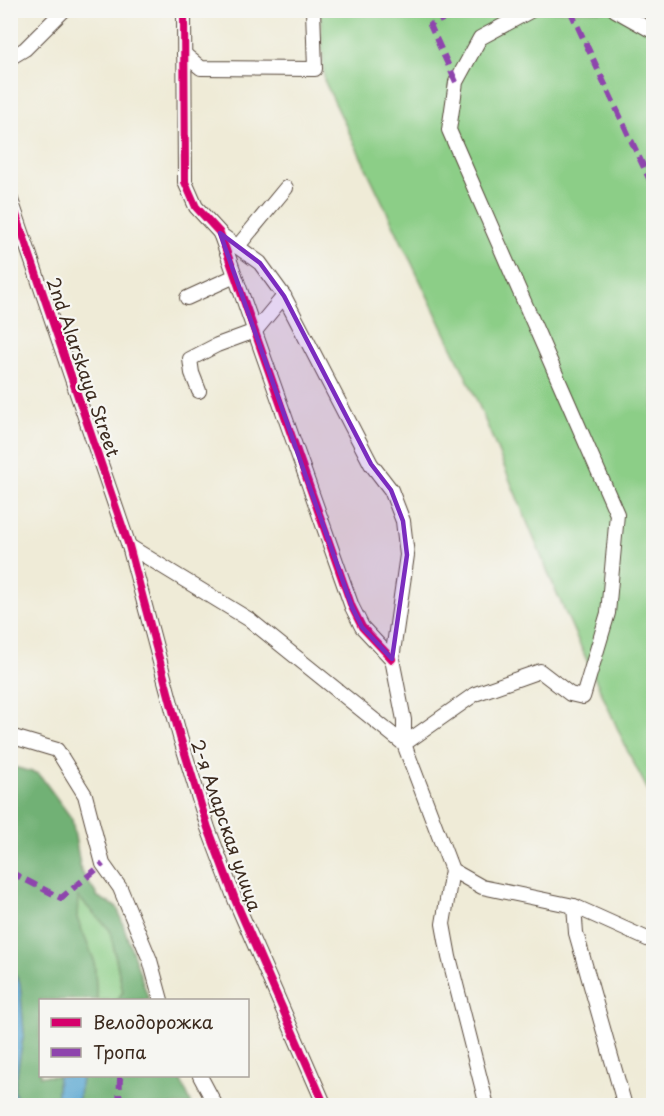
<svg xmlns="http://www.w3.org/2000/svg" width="664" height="1116" viewBox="0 0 664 1116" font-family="'Playpen Sans',sans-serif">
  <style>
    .green { fill: #8cce87; stroke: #647c52; stroke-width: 1.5 }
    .forest { fill: #71b174; stroke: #566e49; stroke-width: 1.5 }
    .water { fill: #56a5d0; stroke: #486877; stroke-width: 1.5 }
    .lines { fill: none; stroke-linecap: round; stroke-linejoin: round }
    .minor-casing { stroke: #56473a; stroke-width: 16 }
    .minor { stroke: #fff; stroke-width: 14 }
    .quiet { stroke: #8e44ad; stroke-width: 6; stroke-dasharray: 12 6; stroke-linecap: butt }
    .cycleway-casing { stroke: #f6f6f2; stroke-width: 11 }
    .cycleway { stroke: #d6006c; stroke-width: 8 }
    .marked { fill: #7b2cbf; fill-opacity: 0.2; stroke: #7b2cbf; stroke-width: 4.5; stroke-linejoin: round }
    .labels { text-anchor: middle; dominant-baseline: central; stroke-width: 4.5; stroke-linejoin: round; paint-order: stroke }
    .street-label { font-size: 18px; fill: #3b2a1e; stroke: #f6f6f2 }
  </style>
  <rect width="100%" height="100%" fill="#f6f6f2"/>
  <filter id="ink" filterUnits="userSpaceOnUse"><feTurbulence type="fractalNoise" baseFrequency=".0167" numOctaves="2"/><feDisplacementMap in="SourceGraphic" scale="12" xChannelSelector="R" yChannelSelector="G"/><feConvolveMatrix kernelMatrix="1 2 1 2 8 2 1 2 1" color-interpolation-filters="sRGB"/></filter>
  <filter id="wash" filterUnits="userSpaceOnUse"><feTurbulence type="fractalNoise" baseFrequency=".008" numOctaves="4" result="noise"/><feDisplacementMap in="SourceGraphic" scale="24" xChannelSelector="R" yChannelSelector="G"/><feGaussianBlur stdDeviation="1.35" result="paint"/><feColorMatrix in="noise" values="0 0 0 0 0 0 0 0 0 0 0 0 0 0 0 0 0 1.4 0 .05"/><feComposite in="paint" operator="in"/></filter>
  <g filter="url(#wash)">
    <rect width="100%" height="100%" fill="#efebd7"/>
    <g class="green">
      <polygon points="320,11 653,11 653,800 628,752 554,587 473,391 324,80"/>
      <polygon points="10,825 110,930 123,992 117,1000 97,1000 94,960"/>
    </g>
    <g class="forest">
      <polygon points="10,766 39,774 72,819 81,871 98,897 117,907 149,1000 117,1000 123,992 110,930 78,897 77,918 94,960 97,1000 40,1000 40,1076 58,1076 56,1105 18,1105 14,1090 24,1033 20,983 11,967"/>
      <polygon points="81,1076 179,1076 192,1105 78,1106"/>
    </g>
    <g class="water">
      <polygon points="10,967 20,983 24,1033 14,1090 18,1105 11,1105"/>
      <polygon points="58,1076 81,1076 78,1105 56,1105"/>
    </g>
  </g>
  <g filter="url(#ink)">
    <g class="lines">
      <defs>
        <g id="minor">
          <polyline points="184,10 185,182 196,207 220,233 352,607 362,627 392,659"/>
          <polyline points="615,10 654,32"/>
          <polyline points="184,54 201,68 315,69 313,10"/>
          <polyline points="10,58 25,49 64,10"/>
          <polyline points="10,197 129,546 180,737 208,828 236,902 325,1106"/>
          <polyline points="220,234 260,263 284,296 371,464 391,490 403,521 407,555 392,659 404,720 404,744"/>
          <polyline points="238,246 286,188"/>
          <polyline points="187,298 235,276"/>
          <polyline points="199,391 192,373 190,359 217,345 255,331 284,296"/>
          <polyline points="129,546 250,620 404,744 452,870 482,887 574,906 654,942"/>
          <polyline points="10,736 57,750 85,795 103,864 120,888 150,960 161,1000"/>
          <polyline points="404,744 475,694 540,671 570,694 583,697 608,613 617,514 449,130 456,82 480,38 532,10"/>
          <polyline points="452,870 443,924 449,957 487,1106"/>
          <polyline points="574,906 576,933 625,1106"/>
          <polyline points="200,1076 216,1106"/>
        </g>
      </defs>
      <use href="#minor" class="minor-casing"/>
      <use href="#minor" class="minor"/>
      <g class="quiet">
        <polyline points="570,10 654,189"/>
        <polyline points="529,12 530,10"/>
        <polyline points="619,12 620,10"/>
        <polyline points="456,82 430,25 461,10"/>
        <polyline points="10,872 61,898 103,864"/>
        <polyline points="119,1106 120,1078 122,1076"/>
      </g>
      <defs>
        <g id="cycleway">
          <polyline points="184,10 185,182 196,207 220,233 352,607 362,627 392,659"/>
          <polyline points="10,197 129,546 180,737 208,828 236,902 325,1106"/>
        </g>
      </defs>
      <use href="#cycleway" class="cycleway-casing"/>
      <use href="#cycleway" class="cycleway"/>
    </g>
  </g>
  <path class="marked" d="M 220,233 L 260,263 L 284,296 L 371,464 L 391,490 L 403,521 L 407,555 L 392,659 L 362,627 L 352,607 Z"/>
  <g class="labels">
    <g class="street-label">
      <text transform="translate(84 367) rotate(71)">2nd Alarskaya Street</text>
      <text transform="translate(227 825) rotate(71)">2-я Аларская улица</text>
    </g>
  </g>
  <rect width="664" height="1116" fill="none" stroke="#f6f6f2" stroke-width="36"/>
  <rect x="39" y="999" width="210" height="78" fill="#f6f6f2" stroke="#aba49d" stroke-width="1.5"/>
  <rect x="51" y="1018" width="30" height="9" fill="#d6006c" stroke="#aba49d" stroke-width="1.5"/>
  <text x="93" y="1029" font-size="18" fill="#3b2a1e">Велодорожка</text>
  <rect x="51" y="1048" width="30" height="9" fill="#8e44ad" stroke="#aba49d" stroke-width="1.5"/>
  <text x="93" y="1059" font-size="18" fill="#3b2a1e">Тропа</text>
</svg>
